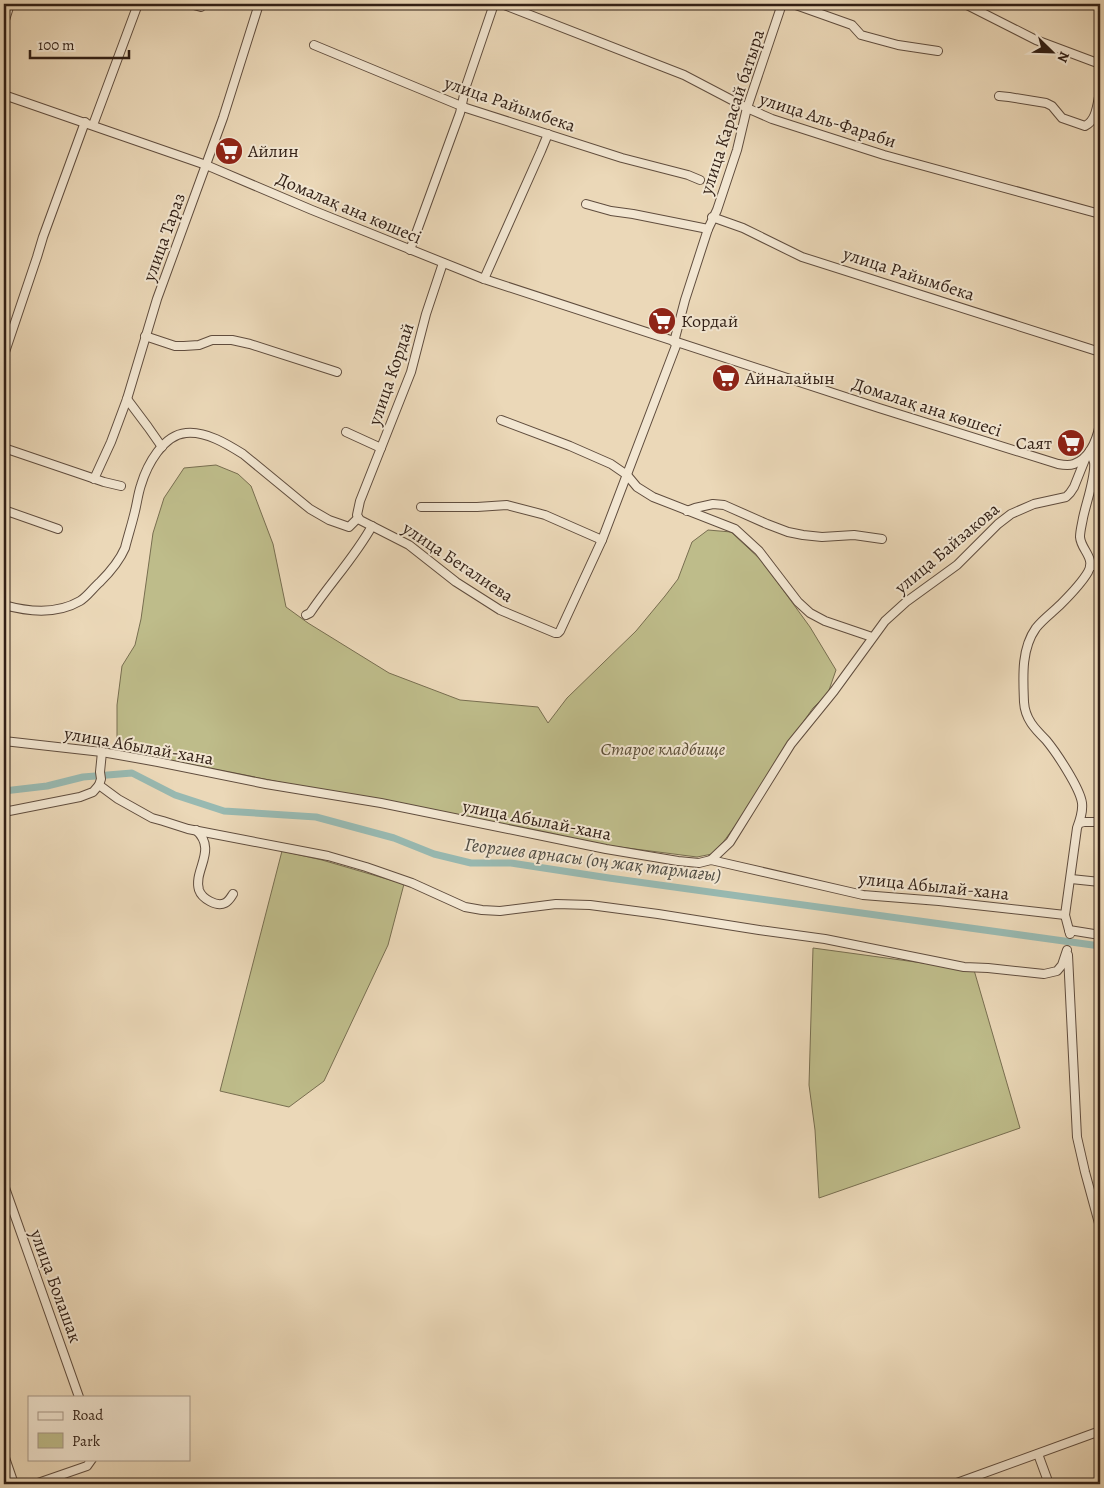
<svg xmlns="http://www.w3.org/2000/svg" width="1104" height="1488" viewBox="0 0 1104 1488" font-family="Alegreya,serif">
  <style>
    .green { fill: #bebc8a; stroke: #786e50 }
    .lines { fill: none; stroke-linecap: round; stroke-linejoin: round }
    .canal { stroke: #98b9b1; stroke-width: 7 }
    .minor-casing { stroke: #604d3e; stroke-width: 10 }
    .minor { stroke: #f2e6d1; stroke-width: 8 }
    .labels { text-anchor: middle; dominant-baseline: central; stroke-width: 4; stroke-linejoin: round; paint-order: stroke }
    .street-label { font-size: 18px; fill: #311f15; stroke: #f2e6d1 }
    .poi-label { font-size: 18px; fill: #311f15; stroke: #f2e6d1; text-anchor: start }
    .park-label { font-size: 18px; font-style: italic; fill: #5b4e38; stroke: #f2e6d1 }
    .water-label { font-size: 19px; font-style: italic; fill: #504d44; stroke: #f2e6d1 }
  </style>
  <rect width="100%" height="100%" fill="#ebd8b8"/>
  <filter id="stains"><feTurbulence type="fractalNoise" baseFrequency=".004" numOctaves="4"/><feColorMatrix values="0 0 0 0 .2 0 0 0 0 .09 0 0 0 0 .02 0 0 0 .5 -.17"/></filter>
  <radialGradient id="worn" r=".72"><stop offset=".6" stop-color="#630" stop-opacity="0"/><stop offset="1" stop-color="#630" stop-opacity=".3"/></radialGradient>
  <g class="green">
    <polygon points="216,465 238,474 251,486 273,544 286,607 308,623 389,673 460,700 538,707 548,723 567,698 636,631 665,596 678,579 692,542 708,530 731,532 762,561 810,627 836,670 828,693 813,708 792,738 741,818 724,841 712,854 697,857 596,844 121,751 117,748 117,705 122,666 135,645 141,619 153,533 164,498 184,468"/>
    <polygon points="282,851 322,860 404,884 388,945 324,1081 289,1107 220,1091"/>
    <polygon points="813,948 974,970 1020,1128 819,1198 815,1130 809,1085"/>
  </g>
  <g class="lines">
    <polyline class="canal" points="4,791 47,786 83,777 132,773 175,795 224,811 316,817 394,838 434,854 471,863 511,863 609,878 1100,946"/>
    <defs>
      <g id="minor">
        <polyline points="190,4 201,7"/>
        <polyline points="502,4 684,75 747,108 772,119 884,155 1100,214"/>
        <polyline points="793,4 852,25 861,35 898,45 938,51"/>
        <polyline points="965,4 1036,40 1100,64"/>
        <polyline points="4,23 10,4"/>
        <polyline points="314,45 466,108 622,158 688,175 700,180"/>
        <path d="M 4,95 L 206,165 L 312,210 L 484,279 L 879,408 L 1058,464 C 1063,465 1069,466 1074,464 C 1090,458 1097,439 1100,424"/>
        <path d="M 999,96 L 1009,97 L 1046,103 L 1052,106 L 1062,118 L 1085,126 C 1097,120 1097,104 1100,92"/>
        <polyline points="93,125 138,4"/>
        <polyline points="586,204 611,211 633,214 708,229"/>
        <polyline points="712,217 743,228 802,257 1100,352"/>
        <polyline points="410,250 460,113 466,86 494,4"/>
        <polyline points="443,263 426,314 411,372 360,501 357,515 360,520 409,545 456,582 500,610 555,633 558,633 560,631 602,540 677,343"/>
        <polyline points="484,279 541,151 548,134"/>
        <polyline points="145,336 175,346 184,346 199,345 212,340 232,340 250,344 337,372"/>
        <polyline points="674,342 685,300 708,229 717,210 737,150 747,108 782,4"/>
        <polyline points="4,355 37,257 43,237 85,122"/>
        <polyline points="127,399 148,427 162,447"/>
        <polyline points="501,420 570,446 611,464 627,475 637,487 653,497 735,529 759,551 798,602 810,613 825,621 872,637"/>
        <polyline points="346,432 381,448"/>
        <polyline points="4,448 104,482 121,486"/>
        <polyline points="94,479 111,442 127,399 157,299 223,118 259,4"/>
        <polyline points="421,507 477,507 507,505 545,515 602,540"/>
        <polyline points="4,510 58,529"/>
        <polyline points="687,511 695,508 713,504 724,505 767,524 788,532 803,535 822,537 854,535 882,539"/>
        <polyline points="1090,567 1100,564"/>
        <path d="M 4,605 C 29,612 56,615 80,601 C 87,597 93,588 100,582 C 110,572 119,562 125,548 C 128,536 132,524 135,511 C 137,503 138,494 141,485 C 147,465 163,435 186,433 C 206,431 227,444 243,454 L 310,509 L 329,520 L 349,527 L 358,518"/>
        <path d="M 306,615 L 310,613 C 330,583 355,557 372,526"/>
        <polyline points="4,741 102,752 158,762 266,784 381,803 606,849 678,861 699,863 711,860 863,895 939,901 1065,915"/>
        <polyline points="99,785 118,799 152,818 163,821 188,829 328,856 366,867 412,883 465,907 482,910 500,911 556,904 590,905 658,914 759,930 825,939 964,967 988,968 1044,974 1057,971 1062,965 1067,950"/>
        <polyline points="4,812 80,797 93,792 99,785 101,779 100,772 102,752"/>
        <polyline points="1080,823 1084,822 1100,822"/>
        <path d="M 196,830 C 218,850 193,870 199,890 C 202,899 217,907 225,903 C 229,901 231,897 233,894"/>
        <polyline points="711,860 730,842 791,744 834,691 885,621 906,602 957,565 998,524 1011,514 1034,504 1066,497 1070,493 1074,487 1086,457"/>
        <polyline points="1071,879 1100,882"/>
        <polyline points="1069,930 1100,935"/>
        <path d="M 1070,934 L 1065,915 L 1077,828 C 1080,820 1083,812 1082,803 C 1080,788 1056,752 1046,740 C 1035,729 1025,719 1024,702 C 1023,677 1021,649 1036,628 C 1043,619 1053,612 1061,604 C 1070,595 1081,584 1088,572 C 1096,558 1081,550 1080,537 C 1080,531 1082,524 1083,518 C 1086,503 1096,476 1094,462 C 1093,459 1091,455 1090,451"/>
        <polyline points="1068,955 1077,1137 1085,1172 1100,1227"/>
        <polyline points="4,1185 79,1397"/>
        <polyline points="1038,1454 1049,1484"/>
        <polyline points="4,1455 14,1484"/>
        <polyline points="35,1484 87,1466 92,1459"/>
        <polyline points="954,1484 1100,1431"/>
      </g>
    </defs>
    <use href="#minor" class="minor-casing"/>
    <use href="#minor" class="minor"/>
  </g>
  <defs>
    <symbol id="supermarket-disc" viewBox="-11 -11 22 22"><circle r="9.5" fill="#8f2418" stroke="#f2e6d1"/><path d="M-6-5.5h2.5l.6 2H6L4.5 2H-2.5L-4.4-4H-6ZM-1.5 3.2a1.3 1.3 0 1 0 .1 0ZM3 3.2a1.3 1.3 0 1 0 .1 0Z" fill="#fff"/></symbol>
  </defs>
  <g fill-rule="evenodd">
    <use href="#supermarket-disc" x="213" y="135" width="32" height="32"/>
    <use href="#supermarket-disc" x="646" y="305" width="32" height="32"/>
    <use href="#supermarket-disc" x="710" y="362" width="32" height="32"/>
    <use href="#supermarket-disc" x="1055" y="427" width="32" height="32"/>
  </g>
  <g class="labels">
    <g class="street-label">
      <text transform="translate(510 104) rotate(19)">улица Райымбека</text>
      <text transform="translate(732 112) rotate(-72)">улица Карасай батыра</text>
      <text transform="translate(828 120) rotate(18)">улица Аль-Фараби</text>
      <text transform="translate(349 208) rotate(23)">Домалақ ана көшесі</text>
      <text transform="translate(164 237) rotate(-70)">улица Тараз</text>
      <text transform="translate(909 274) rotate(18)">улица Райымбека</text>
      <text transform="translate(391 374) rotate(-71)">улица Кордай</text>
      <text transform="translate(927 407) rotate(18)">Домалақ ана көшесі</text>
      <text transform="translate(947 548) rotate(-40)">улица Байзакова</text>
      <text transform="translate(458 562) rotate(34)">улица Бегалиева</text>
      <text transform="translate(139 746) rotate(10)">улица Абылай-хана</text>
      <text transform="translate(537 820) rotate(11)">улица Абылай-хана</text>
      <text transform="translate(934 886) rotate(6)">улица Абылай-хана</text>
      <text transform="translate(56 1286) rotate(70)">улица Болашак</text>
    </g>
    <g class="poi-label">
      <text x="248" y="151">Айлин</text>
      <text x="681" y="321">Кордай</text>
      <text x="745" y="378">Айналайын</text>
      <text x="1052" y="443" text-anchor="end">Саят</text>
    </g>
    <g class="park-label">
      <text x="663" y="749">Старое кладбище</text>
    </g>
    <g class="water-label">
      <text transform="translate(593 860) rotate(7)">Георгиев арнасы (оң жақ тармағы)</text>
    </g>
  </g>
  <rect width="1104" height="1488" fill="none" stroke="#ebd8b8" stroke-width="20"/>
  <rect x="5" y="5" width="1094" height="1478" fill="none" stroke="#311f15" stroke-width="2.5"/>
  <rect x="10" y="10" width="1084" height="1468" fill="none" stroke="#311f15"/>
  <rect x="28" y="1396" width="162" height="65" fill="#f2e6d1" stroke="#a59686"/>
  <rect x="38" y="1412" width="25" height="8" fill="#f2e6d1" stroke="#a59686"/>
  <text x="72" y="1420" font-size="15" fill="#311f15">Road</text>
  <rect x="38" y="1433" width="25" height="15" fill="#bebc8a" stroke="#a59686"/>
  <text x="72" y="1446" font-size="15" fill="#311f15">Park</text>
  <g transform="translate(1052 52) rotate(113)" stroke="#f2e6d1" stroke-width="4" paint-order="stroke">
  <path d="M0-4L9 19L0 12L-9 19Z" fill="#311f15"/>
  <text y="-8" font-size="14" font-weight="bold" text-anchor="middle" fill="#311f15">N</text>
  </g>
  <path d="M30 50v8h99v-8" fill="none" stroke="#311f15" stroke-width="2.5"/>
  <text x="38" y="50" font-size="15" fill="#311f15" stroke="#f2e6d1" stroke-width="4" paint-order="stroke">100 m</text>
  <rect width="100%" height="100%" filter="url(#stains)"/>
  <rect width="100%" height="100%" fill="url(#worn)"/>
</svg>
